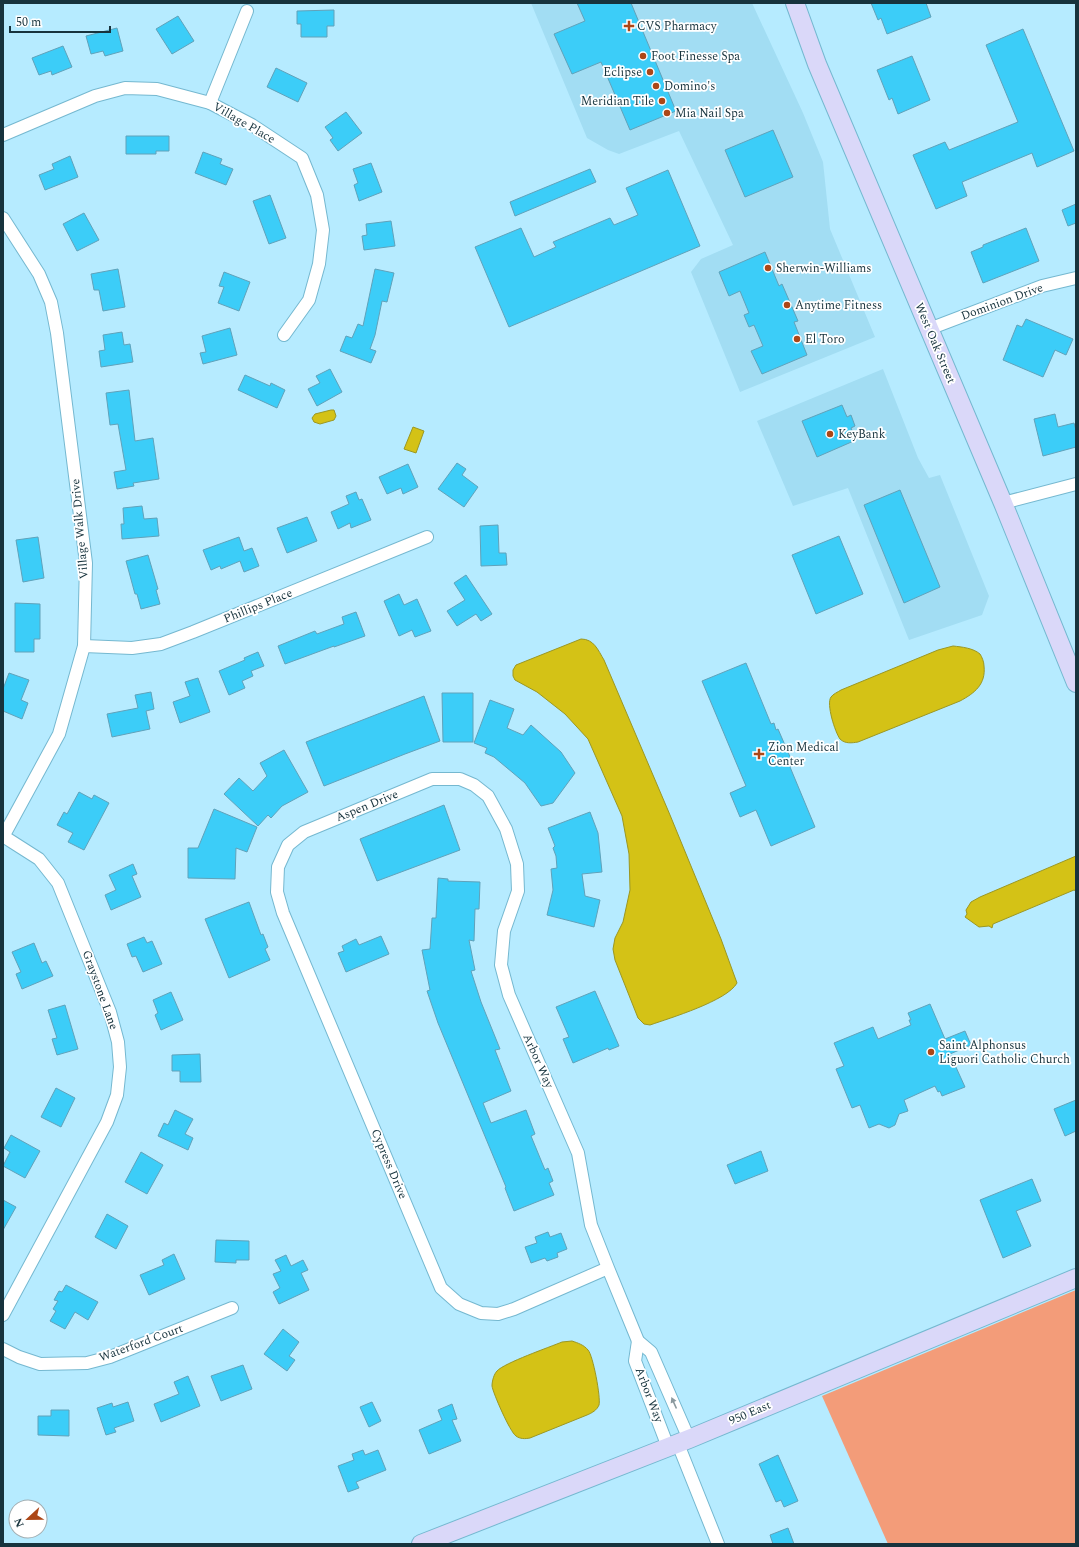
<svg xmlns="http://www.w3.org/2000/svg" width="1079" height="1547" viewBox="0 0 1079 1547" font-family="Spectral,serif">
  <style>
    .built { fill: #a2ddf3 }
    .green { fill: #f39c79 }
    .water { fill: #d4c216; stroke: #9b9722 }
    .building { fill: #3ccdf8; stroke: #60a2ba }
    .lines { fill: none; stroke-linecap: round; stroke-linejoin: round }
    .street-casing { stroke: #75b8d0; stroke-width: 14 }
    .secondary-casing { stroke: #75b8d0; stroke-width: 20 }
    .street { stroke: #fff; stroke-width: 12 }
    .secondary { stroke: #dad8f9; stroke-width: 18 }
    .oneway { fill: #8b999e }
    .poi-dot { fill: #ac4717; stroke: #fff; stroke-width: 1.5 }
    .labels { text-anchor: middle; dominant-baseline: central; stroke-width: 3.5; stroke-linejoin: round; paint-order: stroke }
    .poi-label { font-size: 12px; fill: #17333d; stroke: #fff; text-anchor: start }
    .street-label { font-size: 12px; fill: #17333d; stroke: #fff }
  </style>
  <rect width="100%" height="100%" fill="#b6ebff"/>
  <g class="built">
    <polygon points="531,3 752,3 803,113 823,162 830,229 875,337 740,392 691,272 701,259 733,245 679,131 619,154 608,150 587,138"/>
    <polygon points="883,369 918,458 929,478 940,475 989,596 982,615 909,640 848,488 793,506 757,421"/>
  </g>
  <polygon class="green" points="1076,1290 1076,1544 888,1544 822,1396"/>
  <g class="water">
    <polygon points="331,410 334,410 336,416 334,420 320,424 314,422 312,418 315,414"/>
    <polygon points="413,427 424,431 416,453 404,449"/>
    <path d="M 581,639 C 594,639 598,650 604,660 L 670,815 L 721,939 L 737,983 C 727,1001 670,1018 650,1025 L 644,1024 L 638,1018 L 615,960 L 613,949 L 615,938 L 623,922 L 630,890 L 629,854 L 622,816 L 588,739 L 565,714 L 537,692 L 515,680 L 513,676 L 513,670 L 516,665 Z"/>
    <path d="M 953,646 C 962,647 973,648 980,654 C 982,657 984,662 984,666 C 986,684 975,693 960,701 L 858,742 C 852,743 845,744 840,739 C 835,732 826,704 831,697 C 833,694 838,692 841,690 L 938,650 Z"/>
    <polygon points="1076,856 1076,891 1074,890 993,924 992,928 989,926 979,927 965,917 967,914 966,910 971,902 980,897"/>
    <path d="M 572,1341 C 578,1343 584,1345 588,1350 C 593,1355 601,1398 599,1405 C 597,1410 592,1413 587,1415 L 530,1438 C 525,1439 520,1439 516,1436 C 510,1432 493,1393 492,1386 C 492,1381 494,1374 497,1371 C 504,1363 550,1347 562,1342 Z"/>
  </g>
  <g class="building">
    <polygon points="577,3 631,3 676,111 630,130 601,62 572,74 554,34 585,21"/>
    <polygon points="871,3 926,3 931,17 887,34 881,18 878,20"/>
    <polygon points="334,10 334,26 327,26 327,37 301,37 301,24 297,24 297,11"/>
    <polygon points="178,16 194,41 172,54 156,29"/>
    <polygon points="117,28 123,51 105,56 103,51 91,54 86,36"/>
    <polygon points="1023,29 1074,151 1037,167 1032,153 962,182 967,196 936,209 913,155 945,142 949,150 1018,122 986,45"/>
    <polygon points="63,46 72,67 52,75 51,71 39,75 32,58"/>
    <polygon points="912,56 930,100 898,114 892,98 889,100 877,70"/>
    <polygon points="276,68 307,83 298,102 267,87"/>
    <polygon points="346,112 362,133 338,151 330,140 333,138 325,127"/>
    <polygon points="773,130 793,177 745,197 725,150"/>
    <polygon points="126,136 169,136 169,151 156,151 156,154 126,154"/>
    <polygon points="203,152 222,159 220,164 233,169 226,185 195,173"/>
    <polygon points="70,156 78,177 45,190 39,175 54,169 52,164"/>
    <polygon points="371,163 382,192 359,201 354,185 358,183 353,169"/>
    <polygon points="590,169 596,182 515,216 510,202"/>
    <polygon points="668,170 700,246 509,327 475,247 521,228 534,257 556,247 553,242 610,218 614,225 638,215 626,188"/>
    <polygon points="270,195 286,238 269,244 253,201"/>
    <polygon points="1076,204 1076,223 1068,226 1062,210"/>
    <polygon points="84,213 99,240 77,251 63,224"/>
    <polygon points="391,221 395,246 364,250 362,236 367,235 366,224"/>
    <polygon points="1026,228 1039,261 983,283 971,252 983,247 983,245"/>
    <polygon points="765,252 779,286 782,284 798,321 794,322 807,355 762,374 751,351 763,346 754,325 749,327 744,315 749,313 740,291 729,296 719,272"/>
    <polygon points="118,269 125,307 103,311 99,290 94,290 91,274"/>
    <polygon points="375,269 394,273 387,302 382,301 375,335 370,349 376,351 371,363 340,351 346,336 352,338 358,324 363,326"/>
    <polygon points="224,272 250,282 239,311 218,303 224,287 219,286"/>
    <polygon points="1026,319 1073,339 1066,355 1055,350 1043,377 1003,360 1017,325 1022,327"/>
    <polygon points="230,328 237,355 203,364 200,353 206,352 202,336"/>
    <polygon points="122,332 124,345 130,344 133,362 101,367 99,351 105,350 103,335"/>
    <polygon points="330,369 342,392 317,406 308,389 320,383 316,376"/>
    <polygon points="245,375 270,386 271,383 285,390 277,408 238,390"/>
    <polygon points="129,390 135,441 153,438 159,479 133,483 134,486 117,489 114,472 126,470 118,424 110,425 106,393"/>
    <polygon points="842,405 847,417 851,415 855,426 851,428 856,440 817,457 802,421"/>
    <polygon points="1055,414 1058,427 1074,423 1076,430 1076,447 1043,456 1034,419"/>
    <polygon points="457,463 466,469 462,475 478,487 464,507 438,489"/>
    <polygon points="408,464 418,487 403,494 401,488 387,494 379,477"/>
    <polygon points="900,490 940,587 904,603 864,505"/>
    <polygon points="356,492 359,500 362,499 371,520 351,528 350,523 338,529 331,512 349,504 346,496"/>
    <polygon points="142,506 144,519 157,518 159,536 122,539 121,524 124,524 123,508"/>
    <polygon points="307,517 317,541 287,553 277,528"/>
    <polygon points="498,525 499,553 506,553 507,565 481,566 480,526"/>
    <polygon points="839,536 863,594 816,614 792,555"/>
    <polygon points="38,537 44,578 23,582 16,540"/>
    <polygon points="239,537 244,551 252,548 259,566 244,572 240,561 221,569 220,566 211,570 203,550"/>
    <polygon points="148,555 158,589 156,590 160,604 141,609 137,594 135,594 126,561"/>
    <polygon points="466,575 492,614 481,621 476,614 457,626 447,611 465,600 454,583"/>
    <polygon points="399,594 404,605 417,599 431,631 415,637 412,630 399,636 384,601"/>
    <polygon points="15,603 40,604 40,639 34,639 34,652 15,652"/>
    <polygon points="356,612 365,636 334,647 334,646 285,664 278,646 315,631 317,634 344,624 342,617"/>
    <polygon points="258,652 264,666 251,671 253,676 242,681 245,688 229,695 219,671 245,660 244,658"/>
    <polygon points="746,663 771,724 774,723 776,730 778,729 791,759 789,760 791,766 790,767 815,827 771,846 756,810 740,817 730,793 746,786 702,681"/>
    <polygon points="9,673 29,680 21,700 28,703 22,719 3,711 3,689"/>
    <polygon points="198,678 210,712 180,723 173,702 190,696 185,682"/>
    <polygon points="151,692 154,709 146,711 150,729 112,737 107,714 138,708 135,695"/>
    <polygon points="442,693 473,693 473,742 443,742"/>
    <polygon points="424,696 440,741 405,754 324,786 306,742"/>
    <polygon points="490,700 514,709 507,728 523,735 531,725 561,752 575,773 553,803 541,806 525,783 494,757 485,753 487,748 474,743"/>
    <polygon points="284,750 308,792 282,806 271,818 268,815 258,826 224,794 239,778 253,791 267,776 260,763"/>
    <polygon points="79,792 92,799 94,795 109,803 84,850 68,842 73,833 57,825 64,812 67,814"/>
    <polygon points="444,805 460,850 377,881 360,839"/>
    <polygon points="214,809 257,827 247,852 236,848 235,879 188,878 188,848 198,848"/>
    <polygon points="590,812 598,833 602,872 582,874 585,896 600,900 594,927 547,915 553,890 551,869 557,868 556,856 553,848 555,846 548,828"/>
    <polygon points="133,864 137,874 132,876 141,897 111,910 105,895 116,890 109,875"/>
    <polygon points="438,878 448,879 448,881 480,882 479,909 475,909 474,941 469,940 475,970 471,971 481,1002 500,1049 495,1050 511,1091 483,1103 491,1123 526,1110 535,1134 531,1136 545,1170 548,1168 553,1181 549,1183 554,1195 514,1211 505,1188 506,1187 438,1023 427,991 430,990 422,950 430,949 432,918 436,918"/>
    <polygon points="249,902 261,935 263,934 268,947 265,949 270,960 229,978 205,919"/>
    <polygon points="381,936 389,954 346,972 338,953 344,951 342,946 356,939 359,945"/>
    <polygon points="144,937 147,943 152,941 162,964 143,972 136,956 132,957 127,944"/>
    <polygon points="34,943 42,963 46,961 53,976 22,989 16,974 21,972 12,952"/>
    <polygon points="595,991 619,1046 609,1050 608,1048 573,1063 563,1039 569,1037 556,1007"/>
    <polygon points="171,992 183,1020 161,1030 155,1015 158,1013 153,1000"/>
    <polygon points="930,1004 945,1039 965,1031 971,1045 950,1054 965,1087 942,1096 940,1091 938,1092 935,1086 904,1100 908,1111 899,1114 895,1125 889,1128 879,1124 869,1128 860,1105 852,1108 836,1069 844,1066 834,1043 873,1027 878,1039 911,1025 909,1020 911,1020 908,1013"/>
    <polygon points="65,1005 78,1049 57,1055 52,1039 57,1038 48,1010"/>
    <polygon points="200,1054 201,1082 180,1082 180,1071 172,1071 172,1055"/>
    <polygon points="56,1088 75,1098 61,1127 41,1117"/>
    <polygon points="1076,1100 1076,1131 1065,1136 1054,1109"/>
    <polygon points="175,1110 193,1119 185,1134 193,1138 188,1150 158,1136 164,1123 168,1125"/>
    <polygon points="11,1135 40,1151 25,1178 3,1166 10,1152 4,1148"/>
    <polygon points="761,1151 768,1171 735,1184 727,1165"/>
    <polygon points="141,1152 163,1165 147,1194 125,1182"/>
    <polygon points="1032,1179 1041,1201 1016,1211 1031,1246 1003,1258 980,1200"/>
    <polygon points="3,1200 16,1207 3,1230"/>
    <polygon points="107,1214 128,1226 116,1249 95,1237"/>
    <polygon points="548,1232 550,1237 561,1233 567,1249 557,1253 558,1257 547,1261 545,1258 531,1263 525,1247 537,1243 535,1237"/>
    <polygon points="216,1240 249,1241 249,1260 236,1260 236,1263 215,1262"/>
    <polygon points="174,1254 185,1279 149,1295 140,1275 164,1265 162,1260"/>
    <polygon points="286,1255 291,1266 303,1260 308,1270 301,1273 309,1290 279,1304 273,1292 280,1288 273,1274 281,1271 275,1260"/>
    <polygon points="66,1285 98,1302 88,1320 75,1312 65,1329 50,1321 56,1311 53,1309 58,1301 54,1300 59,1291 62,1292"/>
    <polygon points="283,1329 299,1342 289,1356 295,1360 287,1371 264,1354"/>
    <polygon points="243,1365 252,1389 221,1401 211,1376"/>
    <polygon points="188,1376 200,1406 161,1422 154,1404 179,1394 174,1382"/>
    <polygon points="128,1402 134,1421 114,1428 116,1432 106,1435 97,1408 112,1403 113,1407"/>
    <polygon points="372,1402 381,1421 369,1427 360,1407"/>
    <polygon points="452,1404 457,1419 452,1420 461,1441 429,1454 419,1430 442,1420 438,1410"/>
    <polygon points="51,1410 69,1410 69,1436 38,1435 38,1416 51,1416"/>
    <polygon points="363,1450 365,1455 378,1450 386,1470 356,1482 359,1488 348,1492 338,1466 354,1460 352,1454"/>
    <polygon points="778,1455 798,1501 784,1507 781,1500 776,1502 759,1464"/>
    <polygon points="788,1528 794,1544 773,1544 770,1535"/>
  </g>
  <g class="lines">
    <defs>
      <g id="street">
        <polyline points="210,103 247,11"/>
        <polyline points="3,135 95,96 125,88 157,89 210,103 252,125 302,158 317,195 323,230 319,264 309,300 284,335"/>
        <polyline points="3,218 39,274 51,302 57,333 86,563 84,646 59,734 3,837"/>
        <polyline points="929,329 1042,286 1076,278"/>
        <polyline points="1003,503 1076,484"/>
        <polyline points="84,646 132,648 161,644 193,632 427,537"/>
        <polyline points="3,836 39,859 58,883 110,1012 118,1042 120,1067 117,1095 107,1122 3,1315"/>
        <polyline points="608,1268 514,1309 498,1314 481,1313 459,1304 441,1288 283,913 277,892 278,867 288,845 304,832 432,779 460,779 474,785 488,796 506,829 517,864 518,891 504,931 501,965 509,995 578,1153 591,1225 608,1268 638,1341 651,1352 689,1439"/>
        <polyline points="638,1341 635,1361 668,1447"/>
        <polyline points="3,1349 19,1357 40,1364 87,1363 110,1357 232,1308"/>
        <polyline points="678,1444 718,1544"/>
      </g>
      <g id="secondary">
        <polyline points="795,3 817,64 1003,503 1076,683"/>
        <polyline points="421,1544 689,1439 1076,1278"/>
      </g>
    </defs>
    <use href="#street" class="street-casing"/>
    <use href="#secondary" class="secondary-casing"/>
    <use href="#street" class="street"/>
    <use href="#secondary" class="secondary"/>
  </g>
  <defs><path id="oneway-solid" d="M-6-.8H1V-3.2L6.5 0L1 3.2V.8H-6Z"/></defs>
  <use class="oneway" href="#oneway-solid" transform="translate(674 1403) rotate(-114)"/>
  <g class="poi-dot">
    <path d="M627 20h4v4h4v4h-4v4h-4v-4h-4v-4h4z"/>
    <circle cx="643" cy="56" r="4"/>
    <circle cx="650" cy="72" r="4"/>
    <circle cx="656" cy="86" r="4"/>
    <circle cx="662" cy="101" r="4"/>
    <circle cx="667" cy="113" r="4"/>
    <circle cx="768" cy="268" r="4"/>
    <circle cx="787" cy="305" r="4"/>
    <circle cx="797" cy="339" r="4"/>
    <circle cx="830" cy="434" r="4"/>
    <path d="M757 748h4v4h4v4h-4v4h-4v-4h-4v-4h4z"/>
    <circle cx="931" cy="1052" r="4"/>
  </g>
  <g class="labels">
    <g class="poi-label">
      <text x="637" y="26">CVS Pharmacy</text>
      <text x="651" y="56">Foot Finesse Spa</text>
      <text x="642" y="72" text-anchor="end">Eclipse</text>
      <text x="664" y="86">Domino's</text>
      <text x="654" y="101" text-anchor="end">Meridian Tile</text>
      <text x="675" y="113">Mia Nail Spa</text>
      <text x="776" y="268">Sherwin-Williams</text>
      <text x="795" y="305">Anytime Fitness</text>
      <text x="805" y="339">El Toro</text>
      <text x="838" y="434">KeyBank</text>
      <text x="768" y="747">Zion Medical<tspan x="768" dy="14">Center</tspan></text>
      <text x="939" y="1045">Saint Alphonsus<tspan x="939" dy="14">Liguori Catholic Church</tspan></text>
    </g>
    <g class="street-label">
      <text transform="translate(244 123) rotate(30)">Village Place</text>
      <text transform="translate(1002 302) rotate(-20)">Dominion Drive</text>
      <text transform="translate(935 343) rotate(67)">West Oak Street</text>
      <text transform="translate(80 529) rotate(-95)">Village Walk Drive</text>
      <text transform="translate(258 606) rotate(-22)">Phillips Place</text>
      <text transform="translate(367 806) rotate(-22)">Aspen Drive</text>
      <text transform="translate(100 990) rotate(70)">Graystone Lane</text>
      <text transform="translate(538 1061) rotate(66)">Arbor Way</text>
      <text transform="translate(389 1164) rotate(67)">Cypress Drive</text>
      <text transform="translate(141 1343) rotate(-20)">Waterford Court</text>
      <text transform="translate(649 1395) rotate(69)">Arbor Way</text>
      <text transform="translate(750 1413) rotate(-23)">950 East</text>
    </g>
  </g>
  <rect width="1079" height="1547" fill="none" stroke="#17333d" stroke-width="8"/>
  <g transform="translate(28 1519) rotate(248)"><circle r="19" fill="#ffffff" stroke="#a2adb1"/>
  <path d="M0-3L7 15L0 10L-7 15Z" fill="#ac4717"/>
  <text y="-6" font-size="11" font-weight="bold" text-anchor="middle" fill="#17333d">N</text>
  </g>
  <path d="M10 26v6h100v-6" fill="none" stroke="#17333d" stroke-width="2"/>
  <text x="16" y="26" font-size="12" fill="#17333d" stroke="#ffffff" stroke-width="3" paint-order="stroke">50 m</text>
</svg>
